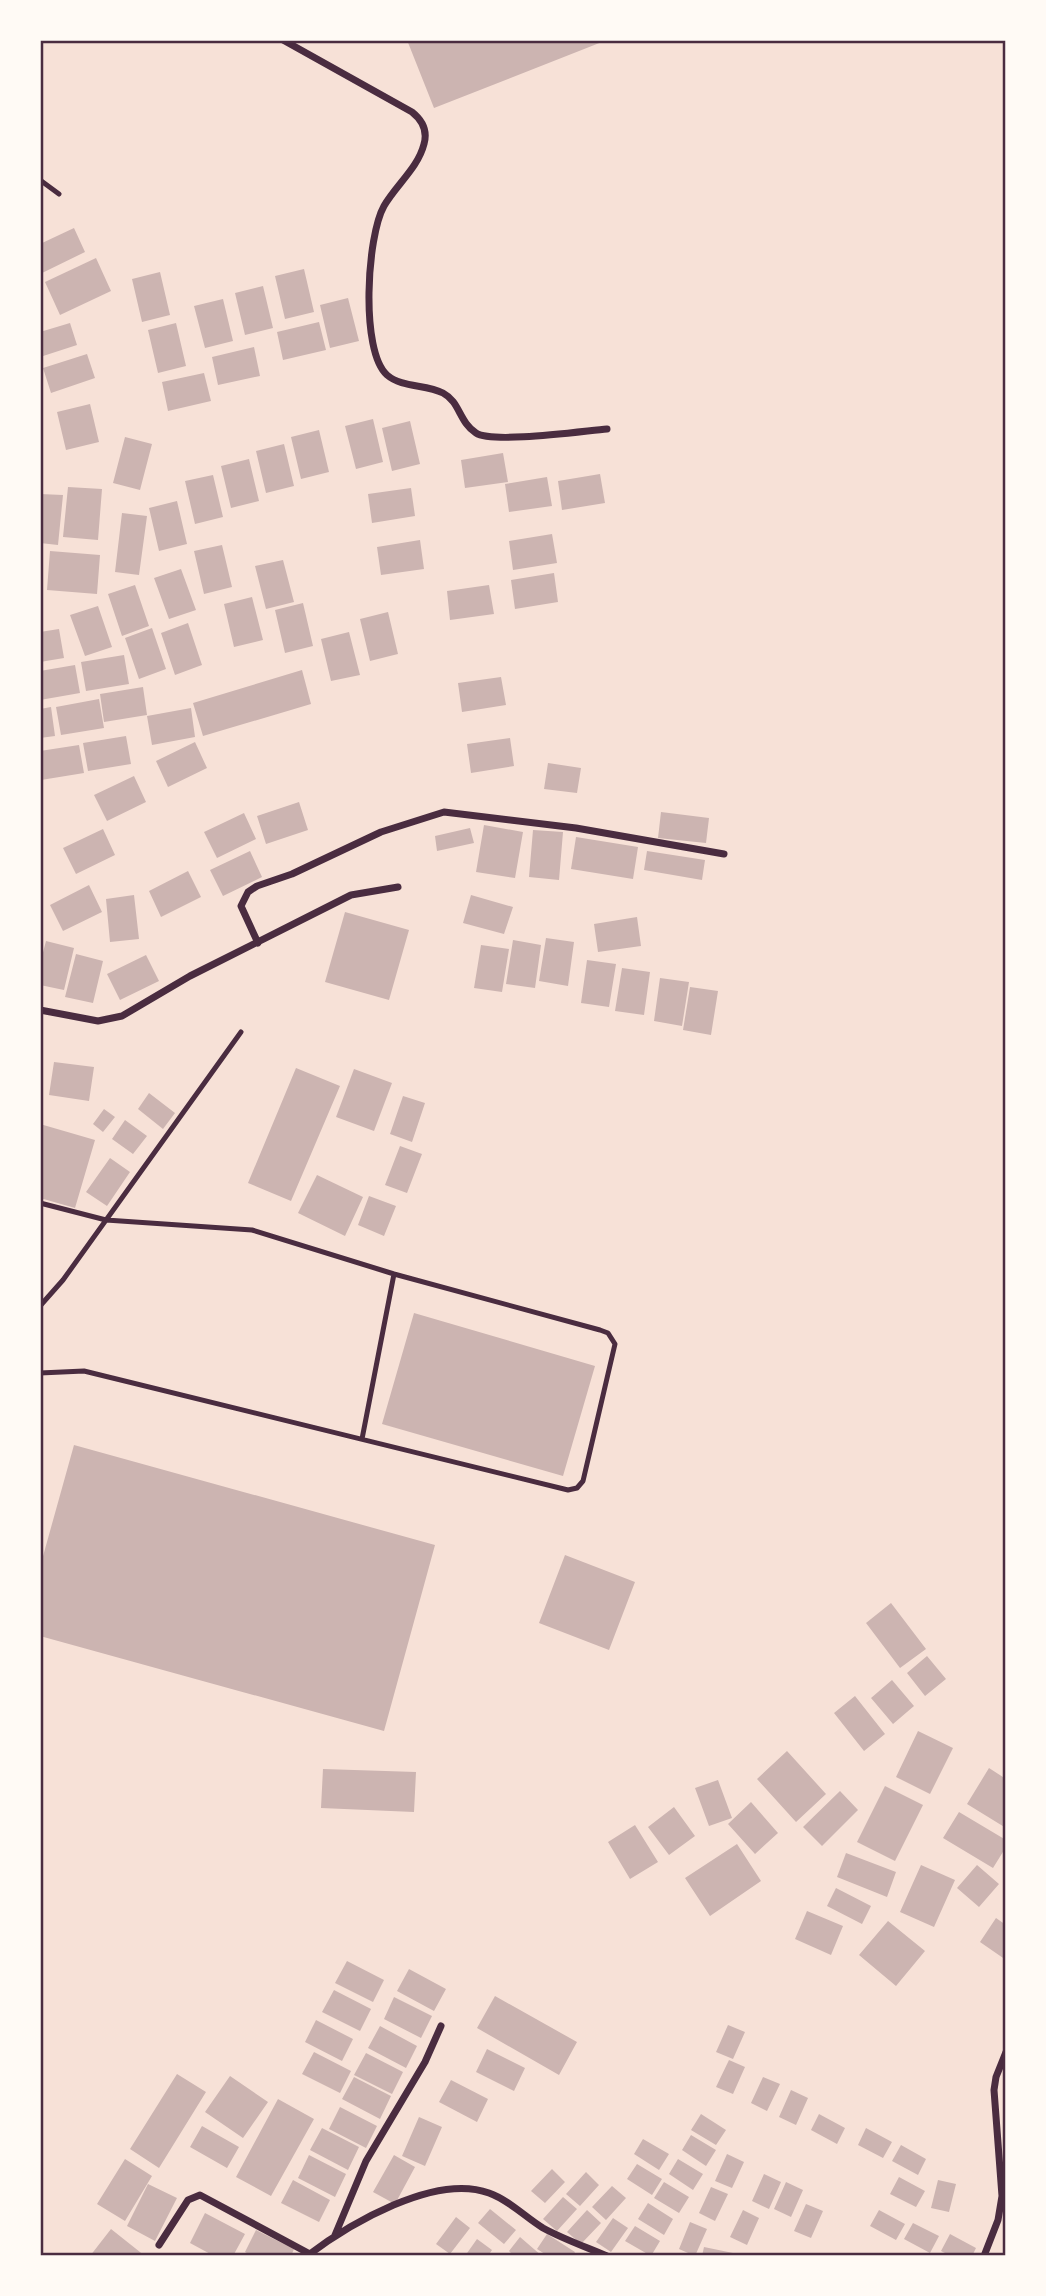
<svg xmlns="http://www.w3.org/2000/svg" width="1046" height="2296" viewBox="0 0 1046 2296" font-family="'Alegreya Sans',sans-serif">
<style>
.building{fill:#ccb4b1}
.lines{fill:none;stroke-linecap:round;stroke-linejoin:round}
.service{stroke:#4a2c40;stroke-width:5}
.minor{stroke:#4a2c40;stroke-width:7}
.neatline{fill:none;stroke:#4a2c40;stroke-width:2.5}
</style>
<rect width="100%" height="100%" fill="#f7e1d7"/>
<path class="building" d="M407 40H607L434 108Z
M74 228 85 252 40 274V244Z
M96 258 111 291 60 315 45 282Z
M304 269 314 312 285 319 275 276Z
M160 272 170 315 142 322 132 279Z
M263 286 273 328 245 335 235 293Z
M348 298 359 341 330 348 320 305Z
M223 299 233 341 205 348 194 306Z
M319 322 326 350 283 360 277 332Z
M70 323 77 345 40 357V332Z
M176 323 186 366 158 373 148 330Z
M254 347 260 376 218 385 212 357Z
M87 354 95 378 51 393 43 368Z
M204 373 211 401 168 411 162 382Z
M90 404 99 442 66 450 57 412Z
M373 419 383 462 356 469 345 426Z
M410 421 420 464 392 471 382 428Z
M319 430 329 472 301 479 291 437Z
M125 437 152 444 140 490 113 483Z
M284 444 294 486 266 493 256 451Z
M503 453 508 482 465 488 461 460Z
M249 459 259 501 231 508 221 466Z
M600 474 605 503 562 510 558 481Z
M213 475 223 517 195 524 185 481Z
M547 477 552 506 509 512 505 484Z
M68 487 102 489 98 540 63 537Z
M411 488 415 516 372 523 368 494Z
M40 494 63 495 58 545 40 543Z
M177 501 187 544 159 551 149 508Z
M122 513 147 516 139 575 115 572Z
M552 534 557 563 513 570 509 541Z
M420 540 424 569 381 575 377 547Z
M222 545 232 587 204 594 194 551Z
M50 551 100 555 97 594 47 590Z
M283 560 294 602 266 609 255 566Z
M181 569 196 610 169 619 154 578Z
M554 573 558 602 515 609 511 580Z
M135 585 149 626 122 636 108 594Z
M489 585 494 614 450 620 447 591Z
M252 597 263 640 234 647 224 604Z
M303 603 313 646 285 653 275 610Z
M98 606 112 647 85 656 70 615Z
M388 612 398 654 370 661 360 619Z
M188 623 202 665 175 675 161 633Z
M152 628 166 669 139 679 125 638Z
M59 629 64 658 40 662V632Z
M349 632 360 675 331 681 321 639Z
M124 655 129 684 86 691 81 662Z
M75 665 80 693 40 700V671Z
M302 670 311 704 203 736 193 703Z
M501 677 506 705 462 712 458 683Z
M143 687 147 715 104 722 100 694Z
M99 699 104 728 61 735 56 707Z
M51 707 55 736 40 738V709Z
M191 708 195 737 152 745 147 716Z
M126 736 131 764 88 771 83 743Z
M510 738 514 766 471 773 467 744Z
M195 742 207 768 168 787 156 761Z
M79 745 84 773 41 780 40 751Z
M548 763 581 768 577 793 544 789Z
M134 776 146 802 107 821 94 795Z
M299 802 308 830 266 844 257 816Z
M661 812 709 818 706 843 658 838Z
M244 813 256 839 217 858 204 832Z
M484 825 523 832 515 878 476 872Z
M470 828 474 843 437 851 435 836Z
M103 829 115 855 76 874 63 848Z
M533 830 563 832 559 880 529 877Z
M576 837 638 847 633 879 571 869Z
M250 851 262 877 223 896 210 870Z
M647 851 705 860 702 880 644 870Z
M188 871 201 897 161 917 149 891Z
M89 885 102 912 63 931 50 905Z
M134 895 139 939 110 942 106 899Z
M471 895 513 907 504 934 463 923Z
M345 912 409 930 389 1000 325 982Z
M637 917 641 946 598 952 594 924Z
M546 938 574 942 568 986 539 981Z
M513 940 541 945 535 988 506 984Z
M46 941 74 948 64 990 40 985V964Z
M481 945 509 949 502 992 474 988Z
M76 954 103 961 93 1003 65 997Z
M146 955 159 981 120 1000 107 974Z
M587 960 616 964 609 1007 581 1003Z
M622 968 650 972 644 1015 615 1011Z
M660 978 689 982 682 1026 654 1021Z
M690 987 718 991 711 1035 683 1030Z
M54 1062 94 1067 89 1101 49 1095Z
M296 1068 340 1086 291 1201 248 1183Z
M354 1069 392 1083 374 1131 336 1117Z
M149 1093 175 1113 163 1129 138 1109Z
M403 1096 425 1103 412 1142 390 1134Z
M104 1109 115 1117 103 1132 93 1124Z
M125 1120 147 1136 133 1154 112 1139Z
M40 1124 95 1140 75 1208 40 1198Z
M400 1146 422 1154 407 1193 385 1185Z
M110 1158 130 1172 107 1206 86 1192Z
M317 1175 363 1197 345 1236 298 1213Z
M369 1196 396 1206 384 1236 358 1225Z
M414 1313 595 1366 563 1476 382 1424Z
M74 1445 435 1545 384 1731 40 1636V1567Z
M565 1555 635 1582 609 1650 539 1623Z
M891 1603 926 1649 900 1668 866 1623Z
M927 1656 946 1679 925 1696 907 1673Z
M892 1680 914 1706 893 1724 871 1698Z
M855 1696 885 1734 864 1751 834 1713Z
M918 1731 953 1748 930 1794 896 1777Z
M787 1751 826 1794 796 1822 757 1779Z
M989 1768 1006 1779V1828L967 1804Z
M323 1769 416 1772 414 1812 321 1808Z
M718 1780 732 1818 709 1826 695 1788Z
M885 1786 923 1805 895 1861 857 1842Z
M840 1791 858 1810 822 1846 803 1827Z
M751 1802 778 1833 755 1854 728 1824Z
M674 1807 695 1836 669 1855 648 1827Z
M959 1812 1006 1840V1847L993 1868 943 1838Z
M635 1825 658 1862 630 1879 608 1842Z
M737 1844 761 1881 710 1916 685 1878Z
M846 1853 896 1872 887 1897 837 1877Z
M921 1865 955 1880 934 1927 900 1912Z
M977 1865 999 1884 979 1907 957 1888Z
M836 1888 871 1906 862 1924 827 1906Z
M807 1911 843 1926 831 1955 795 1939Z
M996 1918 1006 1925V1960L980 1942Z
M888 1921 925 1951 896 1986 859 1955Z
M347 1961 384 1980 373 2002 335 1983Z
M409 1969 446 1989 434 2011 397 1991Z
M334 1990 371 2009 360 2031 322 2012Z
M495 1996 577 2042 559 2075 477 2028Z
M394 1997 432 2016 421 2038 384 2019Z
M316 2020 353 2039 342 2061 305 2042Z
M728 2025 745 2032 733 2059 716 2052Z
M380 2026 417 2046 406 2068 368 2048Z
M487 2049 525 2068 514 2091 476 2072Z
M314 2052 351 2071 340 2093 302 2074Z
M366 2053 403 2072 392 2094 354 2075Z
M729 2060 745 2067 733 2094 716 2087Z
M177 2074 206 2092 159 2168 130 2149Z
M230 2076 268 2102 243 2138 205 2112Z
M354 2077 391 2096 380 2119 342 2099Z
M763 2077 780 2084 767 2111 751 2103Z
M451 2080 488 2099 477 2122 439 2102Z
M791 2090 808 2098 796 2125 779 2117Z
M278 2099 314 2119 271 2196 236 2177Z
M340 2107 377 2126 366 2148 329 2129Z
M701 2114 726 2130 716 2145 691 2130Z
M819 2114 845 2128 837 2144 811 2130Z
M419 2117 442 2127 425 2166 402 2156Z
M202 2126 239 2147 227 2168 190 2147Z
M322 2128 359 2147 348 2170 310 2150Z
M866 2128 892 2142 883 2158 858 2145Z
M691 2135 716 2150 706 2166 682 2150Z
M643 2139 669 2154 659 2170 634 2154Z
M901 2145 926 2159 918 2175 892 2161Z
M727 2154 744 2162 732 2188 715 2181Z
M309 2155 346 2174 335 2197 298 2178Z
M394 2155 415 2167 395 2204 373 2192Z
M125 2159 152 2176 125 2221 97 2204Z
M678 2159 703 2174 693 2190 669 2174Z
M637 2164 662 2179 652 2195 627 2179Z
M552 2169 565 2182 545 2203 531 2191Z
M586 2172 599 2185 580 2206 566 2194Z
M764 2174 781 2182 769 2209 752 2201Z
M899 2177 925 2191 916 2207 890 2194Z
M293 2180 330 2200 319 2222 281 2203Z
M938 2180 956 2184 949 2212 931 2208Z
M664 2182 689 2197 679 2213 654 2198Z
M786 2182 803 2190 791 2217 774 2209Z
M148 2184 177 2198 155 2241 127 2226Z
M612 2186 626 2198 606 2220 592 2207Z
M711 2187 728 2194 715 2221 699 2213Z
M563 2197 577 2209 557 2231 543 2219Z
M648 2203 673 2219 664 2235 638 2219Z
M806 2204 823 2211 811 2238 794 2231Z
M490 2209 516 2230 504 2244 478 2223Z
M587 2210 601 2223 581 2244 567 2232Z
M743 2210 759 2218 747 2245 730 2237Z
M879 2210 905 2224 896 2240 870 2226Z
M205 2213 245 2234 233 2256H214L190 2243Z
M456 2217 470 2228 450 2254 436 2244Z
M613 2218 628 2228 611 2252 596 2242Z
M690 2222 707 2229 695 2256 679 2249Z
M913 2223 939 2236 930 2253 904 2239Z
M635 2226 660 2241 651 2256 625 2241Z
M111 2229 145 2256H90Z
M256 2230 294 2249 291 2256H252L245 2252Z
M547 2234 575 2252 573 2256H548L537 2249Z
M950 2234 976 2248 972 2256H951L941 2251Z
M520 2237 542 2256H514L509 2251Z
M477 2239 492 2250 488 2256H465Z
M704 2247 733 2253 732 2256H702Z"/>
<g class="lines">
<path class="service" d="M40 180 59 194
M40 1203 106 1220 252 1230 394 1274 600 1330 608 1333 615 1344 583 1481 577 1488 568 1490 84 1371 40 1373
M40 1306 63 1280 241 1032
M362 1439 394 1274"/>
<path class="minor" d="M283 40 412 112C422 120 428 130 424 144 418 168 396 185 384 206 367 236 360 351 387 375 402 388 426 384 443 393 460 402 459 422 476 433 493 444 583 431 607 429
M258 943 241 906 248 892 257 886 292 874 381 832 444 812 576 828 724 854
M40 1010 98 1021 122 1016 190 976 351 895 398 887
M335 2235 366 2161 425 2062 441 2026
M159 2245 188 2200 200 2195 310 2254
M307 2256C349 2224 435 2173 489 2193 509 2200 525 2217 543 2228 563 2239 586 2247 607 2256
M984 2256 998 2220 1002 2196 994 2090 996 2077 1006 2052"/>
</g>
<rect width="1046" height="2296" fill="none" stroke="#fffaf5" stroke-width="84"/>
<rect x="42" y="42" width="962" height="2212" class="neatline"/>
</svg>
